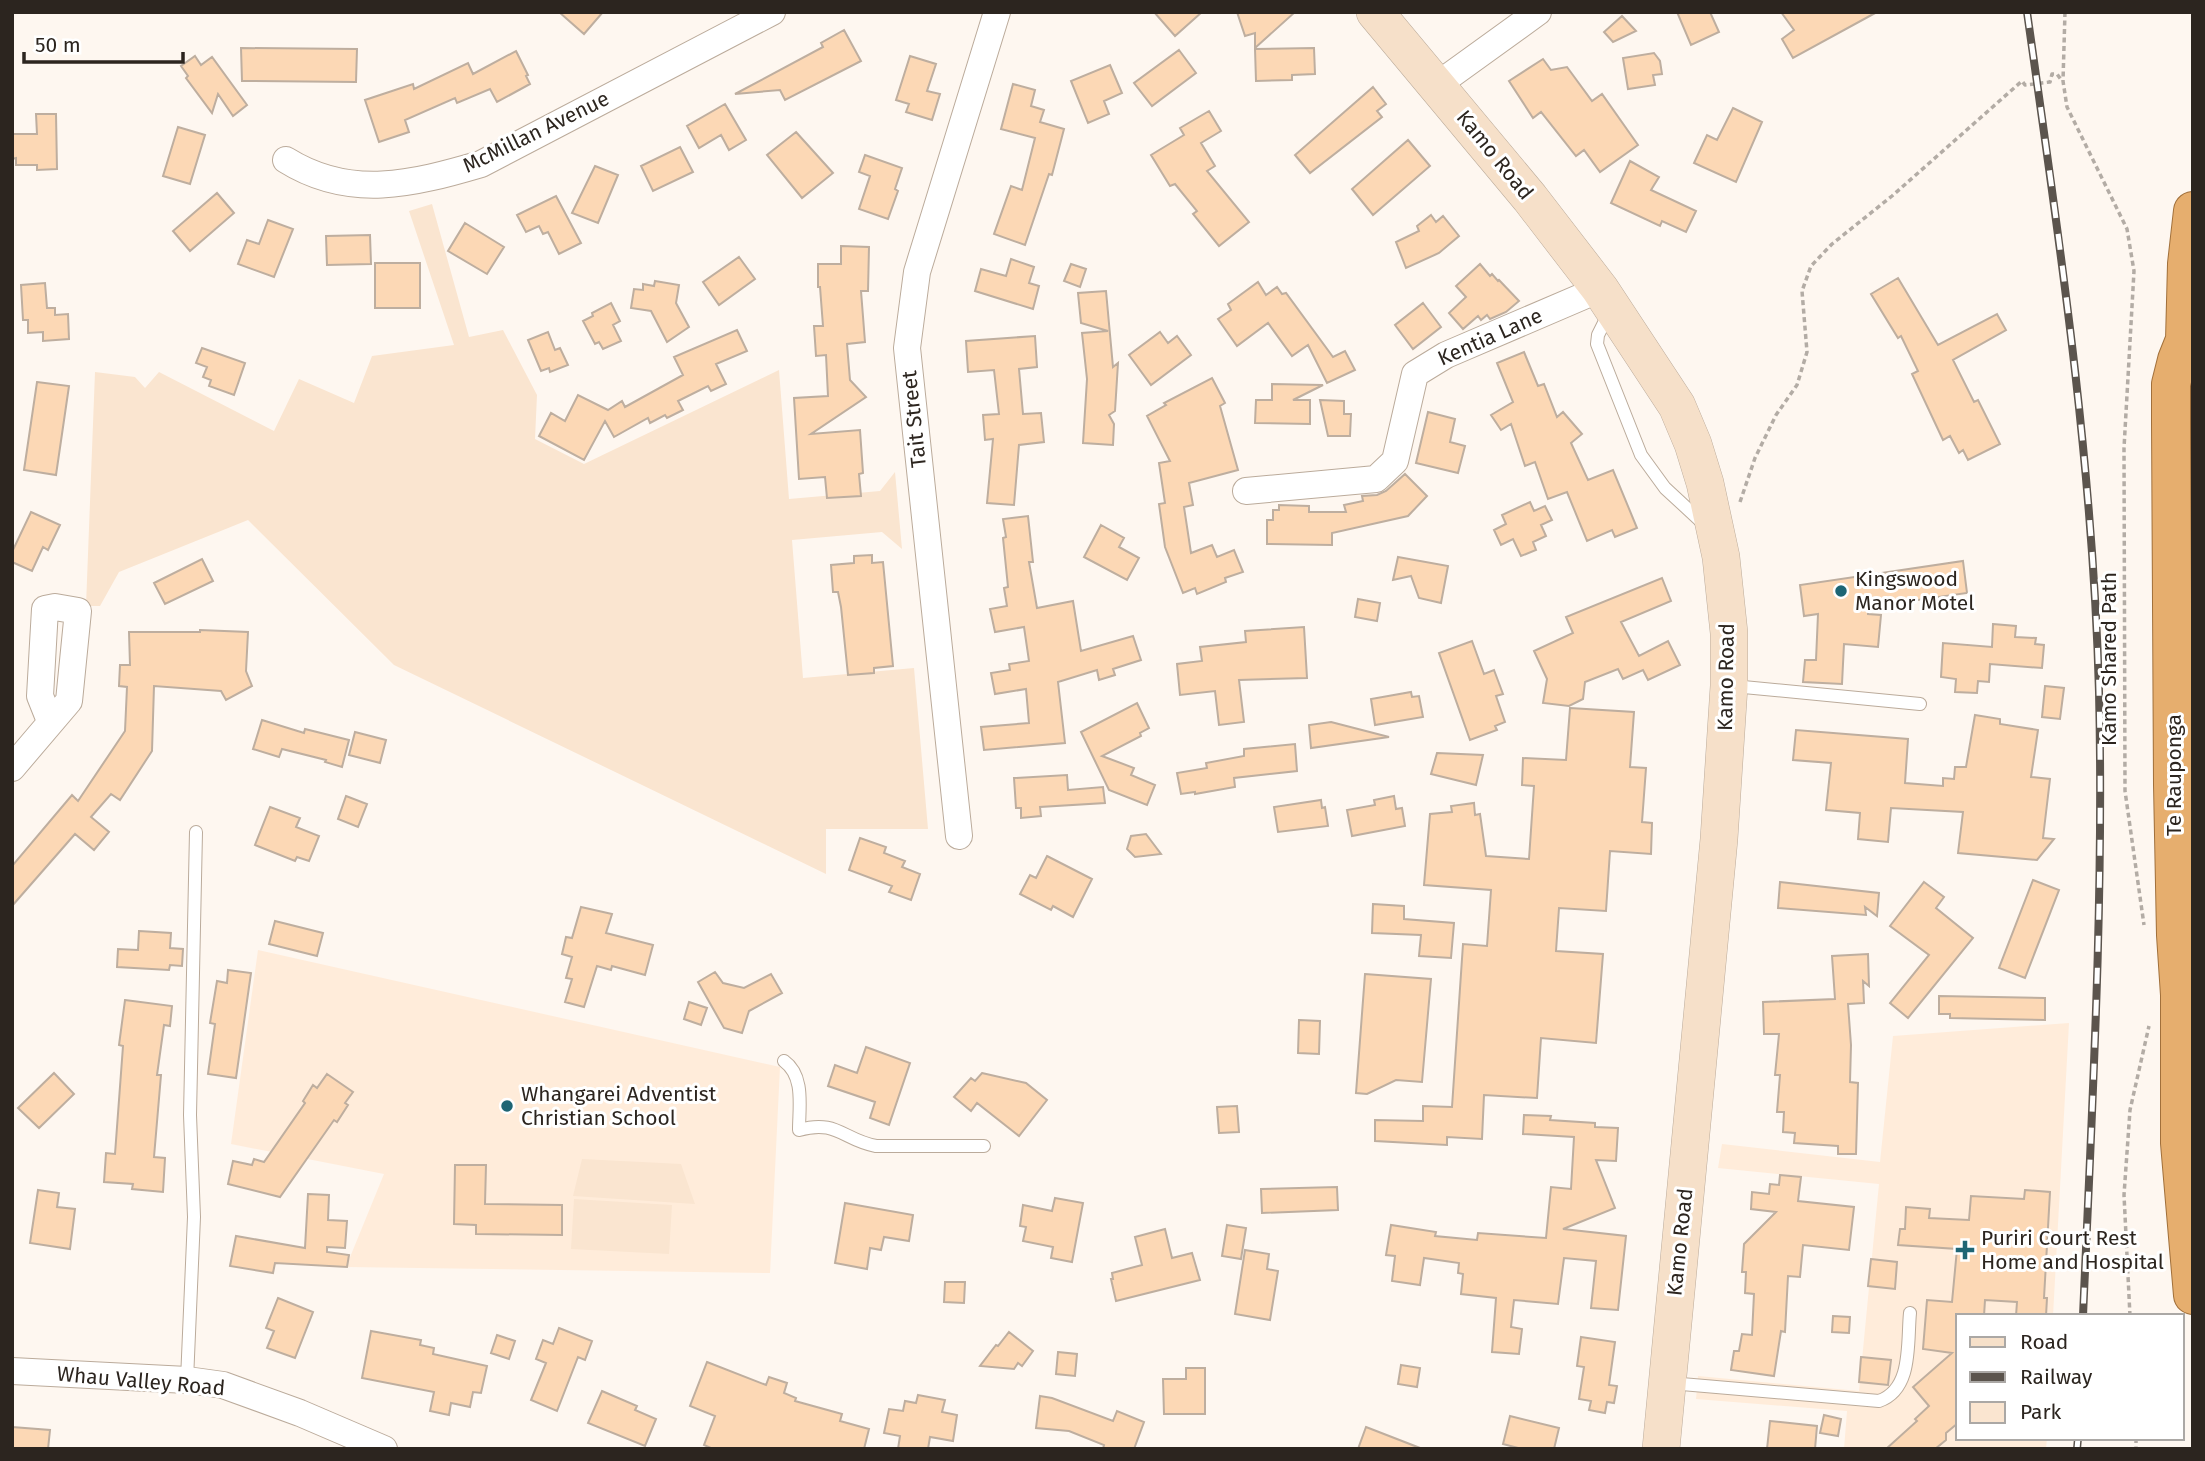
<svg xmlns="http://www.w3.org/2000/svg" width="2205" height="1461" viewBox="0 0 2205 1461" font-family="'Fira Sans',sans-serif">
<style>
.built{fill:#ffecda}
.green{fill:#fae5d0}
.building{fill:#fcd8b5;stroke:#beae9f;stroke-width:2}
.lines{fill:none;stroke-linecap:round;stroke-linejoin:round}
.service-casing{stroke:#bbab9b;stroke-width:14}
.minor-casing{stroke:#bbab9b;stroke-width:28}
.secondary-casing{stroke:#bbab9b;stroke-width:38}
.trunk-casing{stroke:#a1703b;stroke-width:40}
.path{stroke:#b3aca5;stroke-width:3.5;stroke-dasharray:5 3.5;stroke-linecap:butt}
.service{stroke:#fff;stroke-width:12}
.minor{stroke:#fff;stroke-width:26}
.secondary{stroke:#f6e0c9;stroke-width:37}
.trunk{stroke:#e6ae6e;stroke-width:38}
.rail-casing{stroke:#5b544d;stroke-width:8}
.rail{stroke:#fff;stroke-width:5;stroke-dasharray:16;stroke-linecap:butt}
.poi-dot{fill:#1e6574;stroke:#fff;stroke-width:2.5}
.labels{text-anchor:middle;stroke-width:6;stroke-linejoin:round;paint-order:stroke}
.street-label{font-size:21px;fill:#2c251f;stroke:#fff}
.poi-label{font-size:21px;fill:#2c251f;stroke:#fff;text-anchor:start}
</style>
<rect width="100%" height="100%" fill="#fef7f0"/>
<path class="built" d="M258 950 780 1067 770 1273 346 1267 384 1174 231 1144Z
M2069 1023 2053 1316H1958V1438H2047L2046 1449H1844L1847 1411 1696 1399 1698 1376 1859 1391 1879 1184 1718 1168 1722 1144 1880 1162 1893 1036Z"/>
<path class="green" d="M432 204 469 337 503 330 537 395 535 439 584 464 779 370 789 499 880 491 895 472 902 549 882 532 792 540 803 678 914 668 928 829H826V874L394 665 248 520 119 572 100 606H86L95 372 135 377 145 388 159 372 274 431 299 379 354 403 372 356 454 345 409 211Z
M582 1159 681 1164 695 1204 573 1196Z
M574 1199 672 1205 669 1254 571 1249Z"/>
<path class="building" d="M559 12H603L584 34Z
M1154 12H1202L1175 36Z
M1237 12H1295L1255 48V33L1245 36Z
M1677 12H1710L1719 32 1691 45Z
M1781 12H1877L1793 58 1782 39 1794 30Z
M1622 16 1636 31 1613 42 1604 32Z
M844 30 861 61 785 100 780 90 735 94 823 47 821 43Z
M241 48 357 49 356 82 242 81Z
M1314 48 1315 74 1292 75V80L1256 81 1255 49Z
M1179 50 1196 73 1152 106 1134 83Z
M516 51 528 75 526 76 530 84 497 102 490 89 457 103 455 98 405 120 409 132 379 142 365 100 413 84 414 89 468 63 473 74Z
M1654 53 1660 61 1662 74 1653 75 1655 85 1628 89 1623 58Z
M195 56 201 65 212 57 247 105 233 116 218 94 212 113 186 78 188 76 181 66Z
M910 56 936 64 927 91 940 94 932 120 906 112 909 104 896 100Z
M1543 59 1551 70 1567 67 1592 101 1602 94 1638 145 1600 172 1584 150 1576 156 1541 112 1533 118 1509 81Z
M1110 65 1122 93 1104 101 1109 114 1088 123 1071 81Z
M1013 84 1035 90 1031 106 1044 110 1040 122 1064 129 1052 175 1049 174 1025 245 994 234 1011 186 1022 190 1035 138 1001 129Z
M1373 87 1386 104 1377 111 1382 117 1310 173 1295 155Z
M725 104 746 140 729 150 721 135 699 148 687 126Z
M1733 108 1762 122 1736 182 1694 163 1707 135 1717 140Z
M1209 111 1221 131 1201 143 1215 166 1207 171 1249 222 1219 246 1193 214 1197 211 1175 184 1170 186 1151 155 1184 135 1180 128Z
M36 114H56L57 169 37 170V165H16V158L12 159V134H37Z
M178 127 205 135 190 184 163 176Z
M796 132 833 173 802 198 767 155Z
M1408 140 1430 166 1373 215 1352 189Z
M680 147 693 172 653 191 641 166Z
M865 155 902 168 895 189 898 191 888 219 859 209 870 176 859 172Z
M1630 161 1659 177 1651 190 1696 211 1686 232 1662 221 1660 226 1611 203Z
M595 166 618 175 598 223 572 213Z
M217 193 234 213 190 251 173 231Z
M556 196 581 243 559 254 548 232 543 234 539 226 526 232 517 215Z
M1431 215 1436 222 1443 216 1459 236 1439 253 1406 268 1396 242 1419 231 1417 226Z
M268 220 293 229 274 277 238 264 247 240 259 244Z
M465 223 504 247 487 274 448 251Z
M370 235 371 264 327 265 326 236Z
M841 246 869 247 868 291H861L865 342 847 344 850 380 866 397 811 434 860 430 863 473 859 474 861 496 827 498 825 477 799 479 794 398 828 396 826 355 816 356 814 326H823L820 287H818V264H841Z
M739 257 755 279 719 305 703 282Z
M1011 259 1034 267 1029 283 1039 286 1033 309 975 291 981 269 1006 276Z
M375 263H420V308H375Z
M1071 264 1086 269 1080 287 1064 281Z
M1480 264 1490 276 1492 274 1498 281 1499 280 1519 301 1506 312 1490 319 1487 315 1481 320 1478 316 1463 329 1449 313 1466 297 1456 286Z
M1898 278 1938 345 1997 314 2006 330 1953 360 1974 402 1978 400 2000 444 1968 460 1963 450 1959 453 1950 436 1943 440 1912 374 1918 371 1901 336 1898 338 1871 294Z
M655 281 679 285 676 303 689 327 667 342 651 311 631 308 634 289 643 290V284L654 286Z
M1258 282 1266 295 1277 287 1282 294 1286 293 1333 357 1345 351 1355 370 1327 383 1308 345 1292 356 1268 323 1237 346 1218 319 1231 310 1228 304Z
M45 283 47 308H55V315L68 314 69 339 43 341V332L28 333V320H23L21 285Z
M1106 291 1113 367 1118 363 1115 411 1109 415 1114 424 1113 445 1083 443 1087 379 1082 333 1108 331 1081 323 1078 293Z
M611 303 620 321 613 325 621 341 603 349 599 342 595 344 583 321 593 316 592 313Z
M1423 303 1441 327 1413 349 1395 325Z
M737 330 747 351 716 364 726 384 711 391 708 386 678 401 683 410 667 418 665 415 650 423 648 418 614 437 605 421 584 460 539 436 551 413 565 421 578 395 608 410 622 401 625 407 683 375 674 357Z
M548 332 555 350 560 348 568 365 550 372 549 368 541 371 528 340Z
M1160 332 1168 343 1177 336 1191 355 1151 385 1129 355Z
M1035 336 1037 367 1019 369 1023 414 1041 413 1044 442 1019 445 1014 505 987 503 993 439 985 440 983 415 999 414 994 370 968 372 966 341Z
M202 348 245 363 234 395 209 386 211 380 203 377 207 367 196 363Z
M1524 352 1538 386 1544 384 1557 417 1563 412 1582 434 1571 443 1588 480 1613 470 1637 528 1615 537 1612 530 1587 541 1567 492 1548 499 1535 462 1525 466 1511 424 1501 430 1491 415 1513 402 1497 363Z
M1212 378 1225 403 1220 406 1238 470 1189 483 1193 505 1184 507 1191 553 1212 545 1217 557 1234 550 1243 572 1225 578 1226 582 1197 594 1195 588 1183 593 1165 547 1159 504 1165 503 1159 463 1170 461 1147 416 1166 405 1164 403Z
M37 382 69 386 56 475 24 470Z
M1272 384 1323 385 1293 400H1310V424L1255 423 1256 400H1272Z
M1320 400 1344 401V414H1351L1350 436H1328Z
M1428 412 1455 419 1450 442 1465 446 1458 473 1416 463Z
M1405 474 1427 496 1408 516 1332 533V545L1267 544V520H1273V510H1279V505L1309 506V512H1346L1344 505 1363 501 1362 496 1377 495 1386 491Z
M1530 502 1534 511 1545 506 1552 520 1541 525 1546 536 1533 542 1536 550 1521 556 1513 539 1501 545 1494 530 1506 524 1502 515Z
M31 512 60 525 48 550 43 547 32 571 12 562V552Z
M1028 516 1033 562H1029L1037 608 1073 601 1081 651 1133 636 1141 660 1113 669 1115 675 1099 680 1097 670 1058 682 1065 743 984 750 981 727 1029 723 1026 689 995 694 991 673 1010 670 1009 664 1029 661 1024 627 995 632 990 609 1007 606 1004 588 1008 587 1003 538 1006 537 1003 519Z
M1101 525 1124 538 1119 547 1139 558 1127 580 1084 557Z
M872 555V563L883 562 893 666 874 668V673L848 675 841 607 838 592H833L831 565 854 563V556Z
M1398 557 1448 566 1441 603 1419 598 1411 576 1393 580Z
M202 559 213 581 165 604 154 583Z
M1963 561 1967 593 1868 607V614L1881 615 1878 647 1844 644 1842 684 1803 682 1805 660H1816L1818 614 1804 616 1800 585Z
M1662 578 1671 601 1621 622 1639 656 1668 641 1680 665 1648 680 1643 670 1623 679 1618 669 1585 682 1583 699 1569 706 1543 703 1547 679 1534 651 1573 633 1566 617Z
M1358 599 1380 603 1377 621 1355 617Z
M1993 624 2016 626 2015 637 2036 638 2035 644 2044 645 2042 668 1990 664 1989 682 1978 681 1977 693 1955 692 1956 679 1941 677 1943 643 1992 647Z
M1304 627 1307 678 1239 680 1244 722 1219 725 1215 691 1180 695 1177 664 1202 661 1200 647 1246 642 1245 631Z
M200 630 248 632 246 671 252 686 226 700 221 691 154 686 152 751 120 800 111 794 91 817 109 832 94 850 75 834 12 906V866L72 795 78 801 125 731 127 687 119 686 120 665H130L129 632H200Z
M1472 641 1484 674 1494 670 1503 694 1496 696 1505 722 1495 726 1497 730 1470 740 1439 653Z
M2045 686 2064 688 2060 719 2042 717Z
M1411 692 1412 697 1419 696 1423 717 1375 725 1371 699Z
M1137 703 1149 728 1140 733 1141 736 1102 756 1134 768 1131 775 1155 785 1147 805 1109 790 1081 732Z
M1570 708 1634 712 1630 767 1646 768 1642 822 1652 823 1651 854 1610 851 1606 911 1559 908 1556 951 1603 954 1596 1043 1541 1038 1537 1098 1484 1095 1482 1139 1447 1137V1145L1375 1141V1120L1423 1121V1106L1452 1107 1463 944 1487 946 1491 890 1424 885 1430 814 1452 812 1451 806 1474 803 1475 815 1480 814 1486 856 1529 859 1534 786 1522 785 1523 758 1566 760Z
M1975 715 2000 719V724L2038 730 2031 777 2050 779 2043 838 2054 839 2037 860 1958 853 1963 812 1891 808 1888 842 1858 839 1860 813 1826 810 1831 763 1793 760 1796 730 1908 739 1905 783 1943 786V778L1954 779 1955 767H1966Z
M262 720 304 733 305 729 349 740 342 767 325 762 326 760 282 749 279 757 253 749Z
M1331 722 1389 737 1311 748 1309 725Z
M355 732 386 740 380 763 349 755Z
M1295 744 1297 771 1234 778 1235 787 1195 794V792L1181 794 1177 773 1207 768 1206 763 1244 756V749Z
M1437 753 1483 755 1476 785 1431 774Z
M1067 775 1068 790 1103 787 1105 803 1040 807 1041 816 1021 818V808H1016L1014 778Z
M346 796 367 804 358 827 338 819Z
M1394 796 1396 809 1402 808 1405 826 1352 836 1347 810 1375 805 1374 800Z
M1321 800 1322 808 1325 807 1328 826 1278 832 1274 807Z
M270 807 300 818 296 827 319 836 309 861 297 857 295 861 255 845Z
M1146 834 1161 854 1135 857 1127 849 1131 836Z
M860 838 886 847 884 853 905 861 902 867 920 874 911 900 889 892 892 886 849 870Z
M1047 856 1092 879 1073 917 1053 906 1051 910 1020 894 1030 875 1036 878Z
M2033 880 2059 890 2025 978 1999 968Z
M1780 882 1879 893 1877 916 1865 907 1866 915 1778 908Z
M1924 882 1944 897 1936 908 1973 938 1908 1018 1890 1003 1929 955 1890 926Z
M1373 904 1404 906V919L1454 923 1451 958 1419 956 1421 935 1372 933Z
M581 907 612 914 606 933 653 945 645 975 612 966 611 970 597 966 584 1007 565 1002 572 979 566 978 572 957 562 954 566 937 572 938Z
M275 921 323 933 317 956 269 944Z
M139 931 171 933 170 948 183 949 182 966 170 965 169 970 117 967 118 949 138 950Z
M1868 954 1869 986 1863 981 1864 1003 1848 1004 1851 1045 1850 1082 1858 1083 1856 1154H1838V1146L1794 1143 1795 1133 1783 1132 1784 1112H1777L1780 1075H1775L1779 1034H1764L1763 1002 1835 999 1832 956Z
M228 970 251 973 236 1078 208 1074 215 1024 210 1023 217 981 227 983Z
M715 972 723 983 744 988 771 974 782 993 749 1011 742 1033 724 1028 698 982Z
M1365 974 1431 979 1422 1082 1396 1080 1367 1094 1356 1093Z
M1939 996 2045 998V1020L1950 1018V1014H1939Z
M125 1000 172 1006 170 1026 164 1025 157 1075H161L154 1157 165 1158 163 1192 132 1189 133 1184 104 1182 106 1153 115 1154 123 1046 119 1045Z
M689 1002 707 1008 701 1025 684 1019Z
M1299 1020 1320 1021 1319 1054 1298 1053Z
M866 1047 910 1063 889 1125 870 1118 875 1102 828 1086 835 1065 857 1073Z
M54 1073 74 1094 39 1128 18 1108Z
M982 1073 1026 1083 1047 1100 1019 1136 977 1103 971 1111 954 1097 971 1078 975 1081Z
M327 1074 353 1092 345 1103 348 1105 337 1122 334 1120 280 1197 228 1184 233 1161 252 1165 254 1159 264 1162 305 1103 303 1101 313 1085 317 1088Z
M1237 1106 1239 1132 1219 1133 1217 1107Z
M1524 1115 1551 1116 1550 1120 1595 1123V1127L1618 1128 1616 1161 1596 1160 1615 1208 1563 1229 1626 1236 1618 1310 1591 1308 1596 1261 1564 1258 1558 1304 1514 1300 1511 1327 1522 1329 1519 1354 1492 1352 1496 1298 1461 1294 1463 1274 1458 1273 1459 1263 1424 1258 1420 1285 1392 1281 1395 1256 1386 1255 1391 1225 1436 1232 1435 1236 1477 1240 1478 1233 1546 1238 1551 1187 1571 1189 1574 1137 1523 1134Z
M455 1165H486L485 1204 562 1205V1235L476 1234V1225L454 1224Z
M1780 1175 1801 1177 1798 1201 1854 1207 1849 1250 1803 1245 1800 1277 1788 1276 1785 1332 1781 1331 1774 1376 1731 1370 1734 1351H1739L1742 1334 1752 1335 1754 1294 1745 1293 1746 1272H1742L1744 1244 1776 1212 1751 1209 1752 1192 1769 1194 1770 1184 1779 1185Z
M1337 1187 1338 1210 1262 1213 1261 1189Z
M38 1190 59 1193 57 1207 75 1209 70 1249 30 1243Z
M2025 1190 2050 1192 2044 1298H2047L2046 1316H2016L2017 1302 1985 1300 1984 1316H1958V1423L1946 1433V1440L1935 1449H1886L1917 1421 1915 1419 1929 1406 1913 1387 1952 1353 1923 1349 1927 1300 1952 1302 1957 1249 1898 1245 1900 1229H1905L1906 1207 1930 1209 1929 1218 1969 1220 1971 1196 2024 1199Z
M308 1194 329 1195 328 1220 347 1221 345 1248 327 1247V1252L349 1255 347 1267 275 1263 273 1273 230 1266 236 1236 305 1248Z
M1055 1198 1083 1203 1072 1262 1051 1258 1053 1247 1023 1241 1026 1227 1020 1226 1023 1205 1052 1211Z
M845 1203 913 1215 909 1241 884 1237 881 1250 870 1248 867 1269 835 1263Z
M1227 1225 1246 1228 1241 1259 1222 1256Z
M1165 1229 1172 1258 1192 1253 1200 1280 1116 1301 1111 1279H1113L1112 1273 1142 1265 1135 1237Z
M1245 1250 1269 1254 1267 1269 1278 1271 1270 1320 1235 1314Z
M1871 1259 1897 1262 1895 1289 1868 1286Z
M945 1282H965L964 1303 944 1302Z
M278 1298 313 1312 295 1358 267 1348 274 1331 266 1328Z
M1833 1316 1850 1317 1849 1333 1832 1332Z
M559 1328 592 1341 585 1360 578 1357 557 1411 531 1400 546 1363 536 1359 543 1340 553 1344Z
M371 1331 421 1340 420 1345 434 1348 433 1354 487 1366 481 1393 473 1392 470 1407 451 1403 449 1415 430 1411 434 1392 362 1378Z
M1009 1332 1033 1351 1022 1366 1018 1363 1014 1369 980 1366 996 1345 998 1346Z
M497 1335 515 1341 509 1359 491 1353Z
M1581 1337 1615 1342 1609 1385 1617 1386 1614 1403 1607 1402 1605 1413 1589 1410 1591 1401 1579 1399 1584 1367 1577 1366Z
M1058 1352 1077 1354 1075 1376 1056 1374Z
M1861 1357 1891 1360 1888 1385 1859 1382Z
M707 1362 766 1385 769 1377 787 1383 784 1393 796 1398 795 1401 842 1414 840 1421 869 1429 864 1449H713L704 1445 715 1416 690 1406Z
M1401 1365 1420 1368 1417 1387 1398 1384Z
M1186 1368H1205V1414H1164L1163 1379H1186Z
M602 1391 637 1406 635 1410 656 1419 645 1446 588 1423Z
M918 1395 945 1400 942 1412 957 1415 953 1441 930 1437 928 1449H898L900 1436 884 1433 889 1409 903 1411 905 1401 916 1403Z
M1040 1396 1052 1398 1113 1421 1117 1411 1144 1422 1134 1449H1103L1104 1445 1069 1431 1036 1428Z
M1824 1415 1841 1419 1838 1436 1820 1433Z
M1510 1416 1559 1428 1554 1449H1522L1503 1444Z
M1770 1421 1817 1426 1815 1449H1767Z
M12 1427 50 1430 48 1449H12Z
M1366 1427 1420 1448 1419 1449H1358Z"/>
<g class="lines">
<g class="service-casing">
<path id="service" d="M1609 313 1598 335 1597 344 1641 455 1665 488 1705 525
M1733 686 1920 704
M784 1061C805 1076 799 1107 799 1130 837 1119 843 1140 876 1146H984
M187 1380 194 1217 190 1115 196 832
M1670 1383 1879 1401C1913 1389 1907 1343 1910 1313"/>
</g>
<g class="minor-casing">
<path id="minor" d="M1437 85 1538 12
M286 160C350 200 413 184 481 164L772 12
M1246 491 1376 479 1395 461 1415 374 1446 355 1600 289
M12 768 69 701 78 611 55 607 45 609 40 696 50 721
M959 836 907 348 917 272 997 12
M12 1371 187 1380 223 1385 300 1413 384 1449"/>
</g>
<g class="secondary-casing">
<path id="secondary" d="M1375 12 1530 198 1600 289 1677 406 1693 444 1705 483 1721 557 1729 633V686L1719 839 1661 1449"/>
</g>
<g class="trunk-casing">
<path id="trunk" d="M2193 211 2187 264 2185 340 2177 360 2171 384V422L2173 785 2176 935 2180 995V1143L2193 1295"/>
</g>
<path class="path" d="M2065 12 2063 81 2067 107 2127 229 2134 271 2124 448 2125 791 2144 925
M1740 502 1755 458 1776 415 1797 385 1807 352 1802 291 1811 266 1832 244 1892 196 2022 81 2025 85 2050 82 2052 74H2057L2062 81
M2130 1316 2124 1195 2130 1110 2149 1026
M2136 1438V1449"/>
<use href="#service" class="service"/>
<use href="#minor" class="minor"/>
<use href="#secondary" class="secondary"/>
<use href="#trunk" class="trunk"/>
<g class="rail-casing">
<path id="rail" d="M2027 12C2059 238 2093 464 2099 692 2104 899 2092 1108 2083 1316
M2077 1449 2078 1438"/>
</g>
<use href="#rail" class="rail"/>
</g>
<g class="poi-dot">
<circle cx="1841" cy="591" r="7"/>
<circle cx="507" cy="1106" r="7"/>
<path d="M1961.5 1239.5h7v7h7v7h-7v7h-7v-7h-7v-7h7z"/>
</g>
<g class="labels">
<g class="street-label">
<text transform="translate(536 132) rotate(-26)" y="7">McMillan Avenue</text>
<text transform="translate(1495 155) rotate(51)" y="7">Kamo Road</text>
<text transform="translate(1490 337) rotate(-24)" y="7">Kentia Lane</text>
<text transform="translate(914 419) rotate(-96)" y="7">Tait Street</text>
<text transform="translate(2109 659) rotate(-90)" y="7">Kamo Shared Path</text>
<text transform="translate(1726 677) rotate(-89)" y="7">Kamo Road</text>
<text transform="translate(2174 775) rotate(-90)" y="7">Te Rauponga</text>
<text transform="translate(1680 1242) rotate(-84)" y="7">Kamo Road</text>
<text transform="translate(141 1381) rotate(5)" y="7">Whau Valley Road</text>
</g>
<g class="poi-label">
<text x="1855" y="586">Kingswood<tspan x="1855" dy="24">Manor Motel</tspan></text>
<text x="521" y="1101">Whangarei Adventist<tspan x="521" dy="24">Christian School</tspan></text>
<text x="1981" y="1245">Puriri Court Rest<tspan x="1981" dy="24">Home and Hospital</tspan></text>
</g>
</g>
<rect width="2205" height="1461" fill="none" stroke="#2c251f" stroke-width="28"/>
<rect x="1956" y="1314" width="228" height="126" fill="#ffffff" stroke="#aba8a5" stroke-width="2"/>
<rect x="1970" y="1337" width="35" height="10" fill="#f6e0c9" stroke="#aba8a5" stroke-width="2"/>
<text x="2020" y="1349" font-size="21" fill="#2c251f">Road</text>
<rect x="1970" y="1372" width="35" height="10" fill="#5b544d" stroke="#aba8a5" stroke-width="2"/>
<text x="2020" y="1384" font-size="21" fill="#2c251f">Railway</text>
<rect x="1970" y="1402" width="35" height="21" fill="#fae5d0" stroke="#aba8a5" stroke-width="2"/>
<text x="2020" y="1419" font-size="21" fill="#2c251f">Park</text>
<path d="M24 52v10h159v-10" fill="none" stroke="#2c251f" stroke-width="3.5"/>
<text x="35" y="52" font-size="21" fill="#2c251f" stroke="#ffffff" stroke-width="5" paint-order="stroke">50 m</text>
</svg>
